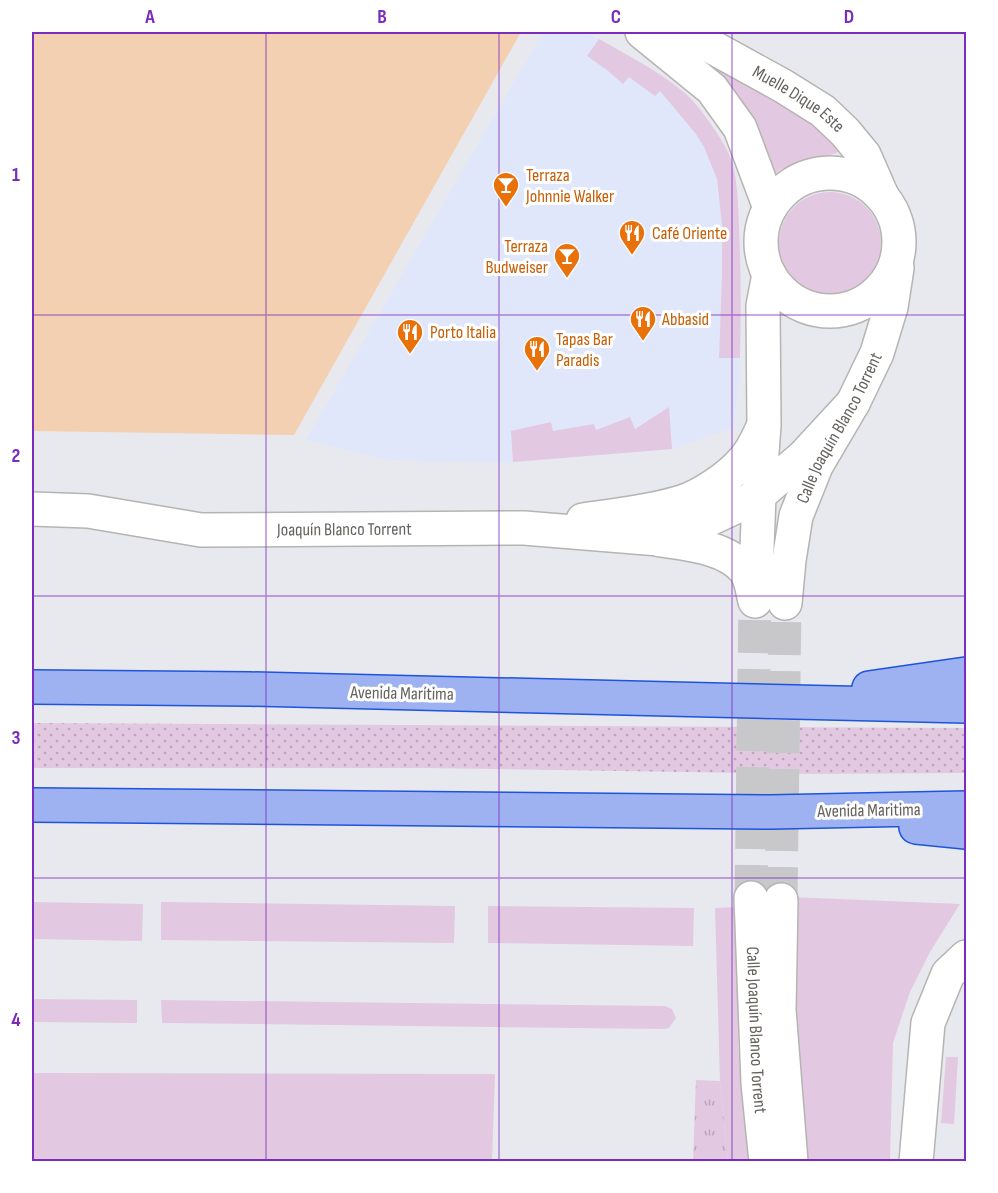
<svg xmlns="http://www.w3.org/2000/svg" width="998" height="1193" viewBox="0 0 998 1193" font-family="'Sofia Sans Condensed',sans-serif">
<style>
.commercial{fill:#e1e7fa}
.grass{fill:url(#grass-dots)}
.park{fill:url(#park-tufts)}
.garden{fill:#e3c8e2}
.water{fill:#f4d0b2}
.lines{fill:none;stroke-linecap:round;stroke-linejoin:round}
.minor-tunnel{stroke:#c8c8cb;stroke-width:33;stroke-dasharray:33 16;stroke-linecap:butt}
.minor-casing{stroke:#b5b4b0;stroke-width:36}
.highway-casing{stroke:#1e54d9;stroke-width:36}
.minor{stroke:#fff;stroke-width:33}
.highway{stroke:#9eb1f0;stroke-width:33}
.grid{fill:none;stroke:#7b2cbf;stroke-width:1.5;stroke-opacity:0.55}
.labels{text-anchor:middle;stroke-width:6;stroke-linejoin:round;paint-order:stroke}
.street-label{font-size:18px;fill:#66635f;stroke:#fff}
.food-label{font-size:18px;fill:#c56008;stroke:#fff;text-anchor:start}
.neatline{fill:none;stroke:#7b2cbf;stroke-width:2}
.grid-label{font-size:20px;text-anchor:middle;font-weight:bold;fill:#7b2cbf}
</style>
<defs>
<pattern id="grass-dots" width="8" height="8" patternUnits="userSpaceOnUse" patternTransform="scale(1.5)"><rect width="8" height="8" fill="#e3c8e2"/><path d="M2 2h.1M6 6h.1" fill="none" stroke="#bca6ba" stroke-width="1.8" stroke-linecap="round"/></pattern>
<pattern id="park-tufts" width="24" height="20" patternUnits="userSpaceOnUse" patternTransform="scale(1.5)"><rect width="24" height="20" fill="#e3c8e2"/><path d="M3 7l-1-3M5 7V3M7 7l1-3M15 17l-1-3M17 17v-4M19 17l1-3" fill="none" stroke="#bca6ba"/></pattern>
</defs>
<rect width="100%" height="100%" fill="#e8e9ef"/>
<path class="commercial" d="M543 32H587L661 75 688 96 711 125 729 155 735 180 741 257 740 378 733 428 672 449 508 463 387 460 306 440Z"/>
<path class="grass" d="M32 723 966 728V773L814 774 426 768H32Z"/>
<path class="park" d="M696 1080 720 1081 728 1161 693 1162Z"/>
<path class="garden" d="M599 39C629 56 661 72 687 95 701 108 721 137 729 154 738 176 738 203 739 226 741 270 741 314 740 358H719L722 275V225L717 179 704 147 696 134 660 91 655 96 629 77 623 84 607 70 587 56Z
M707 63H709L750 85 829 133 839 149 837 153 781 169 776 173 772 171 706 65Z
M779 243a51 51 0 1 1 102 0a51 51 0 1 1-102 0Z
M669 407 672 449 513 462 511 431 551 422 553 431 594 424 596 430 630 417 635 429Z
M790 897 960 904 930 952 910 992 893 1043 890 1161H805L791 1039Z
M32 902 143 904 142 941 32 939Z
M161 902 455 906 454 943 161 940Z
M488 906 694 908 693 946 488 943Z
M737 907 738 1046 748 1161H728L720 1081 715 908Z
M32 999 137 1000V1023L32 1022Z
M161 1000 665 1006 672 1009 676 1018 669 1028 665 1029 162 1023Z
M946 1057H958L954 1124 941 1123Z
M32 1073 495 1074 492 1161H32Z"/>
<path class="water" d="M32 32H521L294 435 32 431Z"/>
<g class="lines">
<path class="minor-tunnel" d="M751 898 755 601
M781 900 785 603"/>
<g class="minor-casing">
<g id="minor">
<path d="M642 32 712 89 740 128 770 208"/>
<path id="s1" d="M685 32 783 86 823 111 845 132 864 155 882 196"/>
<circle cx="830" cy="242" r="69"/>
<path id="s2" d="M32 509 88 511 201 530 524 528 659 539 684 531 746 502 759 495 804 456 853 403"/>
<path d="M583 520C616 515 650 512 682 502 703 495 729 477 743 461 752 452 757 440 762 429"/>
<path d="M661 540C688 544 726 547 745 570 751 578 752 588 754 597"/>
<path d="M755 601 759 495 764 425 763 306 769 274"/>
<path id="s3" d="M785 603 789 560 796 516 816 466 853 403 877 353 891 307 897 268"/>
<path id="s4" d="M751 898 758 1083 766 1162"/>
<path d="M781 900 779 1010 791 1162"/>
<path d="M916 1162 928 1023 948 974 966 957"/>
</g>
</g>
<g class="highway-casing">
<path id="highway" d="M32 687 250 689 966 706
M869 688 966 674
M32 805 771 812 966 808
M916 827 966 832"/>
</g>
<use href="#minor" class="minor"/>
<use href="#highway" class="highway"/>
</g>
<path class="grid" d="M266 32V1162M499 32V1162M732 32V1162M32 315H966M32 596H966M32 878H966"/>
<defs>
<g id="bar-pin" transform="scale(1.35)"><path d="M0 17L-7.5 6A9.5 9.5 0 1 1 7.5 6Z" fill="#e8710a" stroke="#fff"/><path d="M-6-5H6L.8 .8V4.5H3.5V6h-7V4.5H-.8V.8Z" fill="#fff"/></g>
<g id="restaurant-pin" transform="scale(1.35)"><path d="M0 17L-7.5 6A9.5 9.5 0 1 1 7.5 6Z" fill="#e8710a" stroke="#fff"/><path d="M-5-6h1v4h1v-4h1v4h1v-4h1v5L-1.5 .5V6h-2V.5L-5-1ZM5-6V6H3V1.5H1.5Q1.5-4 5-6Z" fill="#fff"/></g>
</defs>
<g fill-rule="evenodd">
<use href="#bar-pin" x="506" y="185"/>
<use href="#restaurant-pin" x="632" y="233"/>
<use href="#bar-pin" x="567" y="256"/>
<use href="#restaurant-pin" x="643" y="319"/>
<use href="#restaurant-pin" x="410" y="332"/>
<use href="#restaurant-pin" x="537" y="349"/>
</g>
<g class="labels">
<g class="street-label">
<text dy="6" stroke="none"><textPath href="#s1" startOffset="132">Muelle Dique Este</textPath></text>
<text dy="6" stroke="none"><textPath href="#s3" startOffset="186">Calle Joaquín Blanco Torrent</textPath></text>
<text dy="6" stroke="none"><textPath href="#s2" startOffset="314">Joaquín Blanco Torrent</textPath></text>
<text transform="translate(402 693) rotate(1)" y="6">Avenida Marítima</text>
<text transform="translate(869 810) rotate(-1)" y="6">Avenida Maritima</text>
<text dy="6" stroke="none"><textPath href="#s4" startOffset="132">Calle Joaquín Blanco Torrent</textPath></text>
</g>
<g class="food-label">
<text x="526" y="181">Terraza<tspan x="526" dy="21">Johnnie Walker</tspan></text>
<text x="652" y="239">Café Oriente</text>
<text x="548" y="252" text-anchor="end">Terraza<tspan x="548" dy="21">Budweiser</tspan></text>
<text x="662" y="325">Abbasid</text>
<text x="430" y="338">Porto Italia</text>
<text x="556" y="345">Tapas Bar<tspan x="556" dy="21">Paradis</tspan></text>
</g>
</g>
<rect width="998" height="1193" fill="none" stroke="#ffffff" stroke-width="66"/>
<rect x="33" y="33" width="932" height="1127" class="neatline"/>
<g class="grid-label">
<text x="150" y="23">A</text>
<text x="382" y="23">B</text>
<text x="616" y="23">C</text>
<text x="849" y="23">D</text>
<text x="16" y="181">1</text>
<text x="16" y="462">2</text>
<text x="16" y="744">3</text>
<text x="16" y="1026">4</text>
</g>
</svg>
